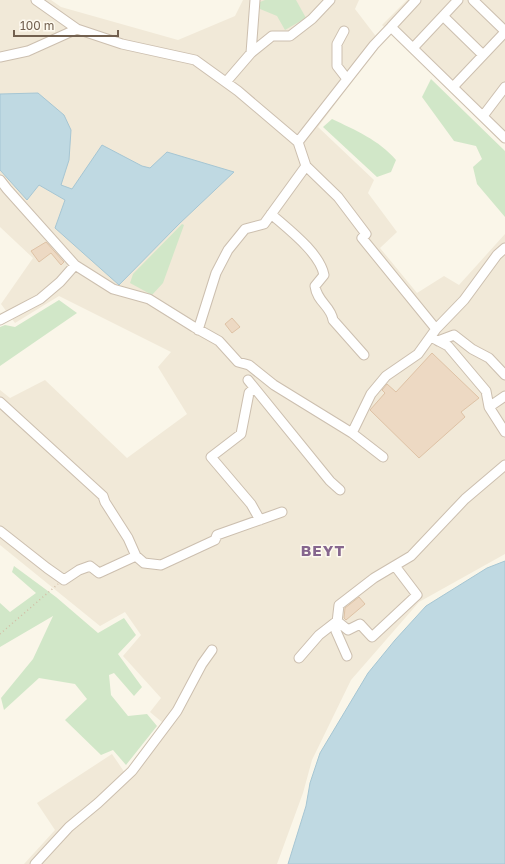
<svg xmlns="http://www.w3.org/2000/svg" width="505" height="864" viewBox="0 0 505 864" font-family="'Golos Text',sans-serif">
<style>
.residential{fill:#f1e9d8}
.green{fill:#d1e7c8}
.water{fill:#bfd9e2;stroke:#a6c6d3}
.building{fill:#edd9c3;stroke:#dec2a5}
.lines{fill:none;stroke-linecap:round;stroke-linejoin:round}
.minor-casing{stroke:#ccbfaf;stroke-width:11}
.path{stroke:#d2bda6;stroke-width:1.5;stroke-dasharray:1 3;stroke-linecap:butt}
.minor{stroke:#fff;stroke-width:9}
.labels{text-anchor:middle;stroke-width:3;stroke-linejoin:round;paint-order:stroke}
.district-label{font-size:15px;font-weight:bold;letter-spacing:1px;fill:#86668e;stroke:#fdf9ef}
</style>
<rect width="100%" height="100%" fill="#faf6e9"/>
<path class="residential" d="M0 0H51L61 7 178 40 235 16 243 0H359L355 9 381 43 318 127 374 180 368 193 397 232 380 248 417 293 444 276 459 285 505 234V554L419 602 351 680 312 760 303 793 277 864H24L55 830 37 803 112 754 125 773 163 723 150 712 161 698 123 656 141 635 125 612 100 626 0 545V390L10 398 45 380 127 458 187 414 158 367 171 352 59 296 15 323 1 304 33 258 0 227Z
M407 0H505V139L502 143 382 25Z"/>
<path class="green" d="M265 0H296L306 18 285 30 277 16 260 9V2Z
M431 79 505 151V217L477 184 473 167 482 159 476 146 454 141 422 97Z
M332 119C355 130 379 140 396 160L391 172 377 177 323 127Z
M182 224 184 225 163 283 152 295 130 283 133 274Z
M59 300 77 313 0 366V327L5 325 15 327Z
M14 566 56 597 98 633 124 618 136 635 118 654 142 687 134 696 114 673 109 675 111 695 128 716 147 714 157 726 126 765 113 750 101 755 65 720 87 699 75 684 39 678 4 710 1 698 33 659 53 616 0 647V603L10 612 36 593 12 572Z"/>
<path class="water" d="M38 93 64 115 71 130 69 160 61 185 72 189 102 145 142 166 150 168 167 152 234 172 179 224 119 285 55 228 65 200 39 185 27 200 0 170V94Z
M505 561V864H288L306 806 310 783 320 753 368 673 395 640 426 606 487 568Z"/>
<path class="building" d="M46 242 64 262 61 265 51 253 39 262 31 251Z
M232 318 240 327 232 333 225 324Z
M432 353 479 398 461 412 465 417 419 458 370 410 385 393 382 390 387 384 396 392Z
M359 597 365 604 346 620 344 618 345 608Z"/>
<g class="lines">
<g class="minor-casing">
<path id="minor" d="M36 0 77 29
M416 0 391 27 505 138
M473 0 505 31
M443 16 483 55
M344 31 337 44V66L347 79
M413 48 458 0
M251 53 272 36H290L312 19 330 0
M0 57 28 51 77 29 122 44 195 60 238 91 298 142 306 166
M226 82 251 53 255 0
M453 87 505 32
M483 116 505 87
M298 142 374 45 393 25
M0 180 7 189 75 265 113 289 149 299 194 327 219 341 238 362 249 365 274 385 352 433 383 457
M271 214C288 229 320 253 324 275L315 286C317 302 331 306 333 320L364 355
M0 320 40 299 60 282 75 265
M198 330 216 273 228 250 245 229 264 224 306 166 338 197 366 234 362 238 436 329
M431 337 448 346 486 391 489 407 505 432
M438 341 454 335 472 349 489 358 505 375
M248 380 330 481 340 490
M254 388 249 393 241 434 211 457 251 504 260 520
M0 402 103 496 105 502 128 538 136 556 144 563 161 565 215 540 217 535 282 512
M489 407 505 396
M352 433 371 394 386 376 418 354 436 329 464 300 497 255 505 248
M0 531 47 568 64 580 79 570 90 566 99 573 136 556
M347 656 336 631 339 605 374 578 411 556 465 499 505 465
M299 658 319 635 337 621 348 630 360 624 372 637 417 595 395 566
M35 864 69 827 98 803 132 771 177 711 202 664 212 650"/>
</g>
<path class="path" d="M0 634 58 584"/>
<use href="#minor" class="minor"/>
</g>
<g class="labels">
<g class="district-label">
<text x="323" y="556">BEYT</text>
</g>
</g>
<path d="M14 30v6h104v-6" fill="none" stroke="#72604f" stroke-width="2"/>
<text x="20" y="30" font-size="12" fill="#72604f" stroke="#fdf9ef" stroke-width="3" paint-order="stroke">100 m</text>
</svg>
